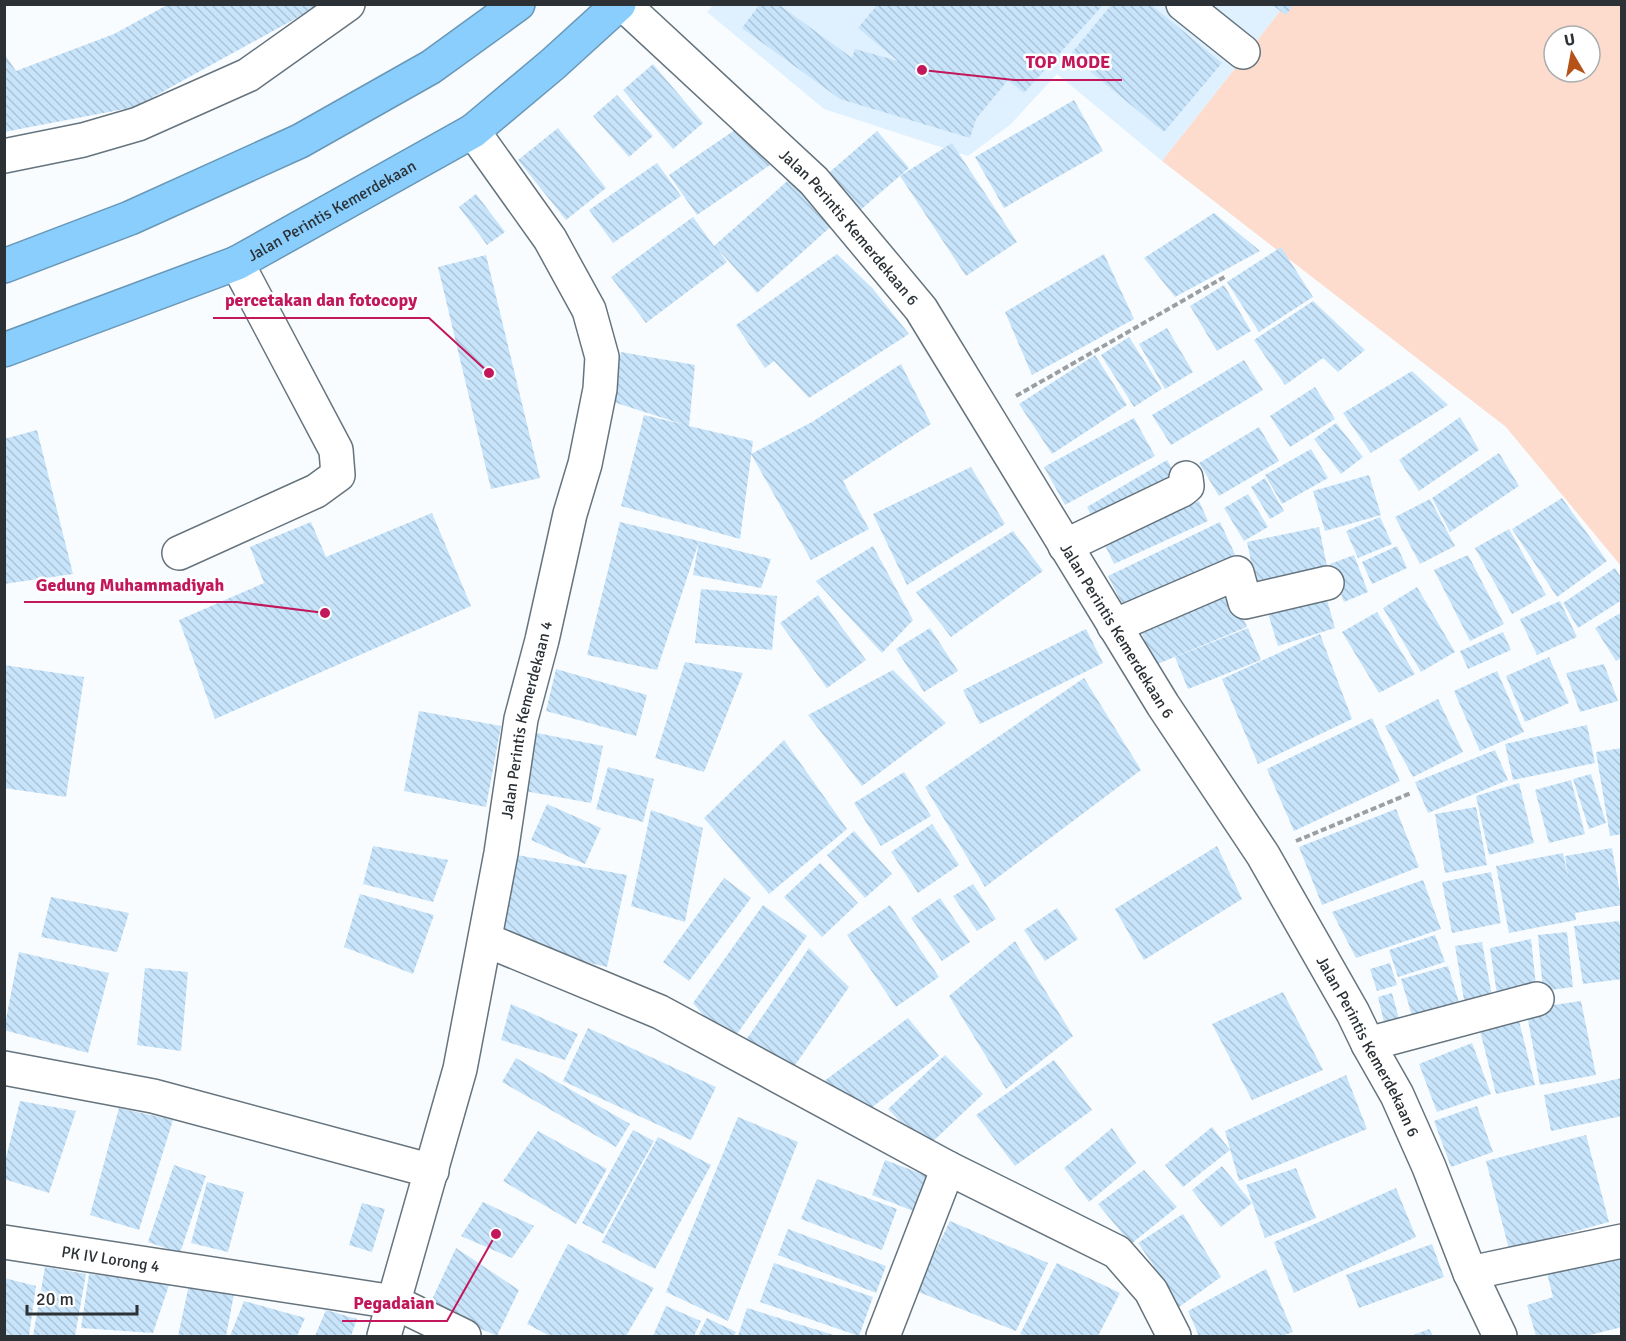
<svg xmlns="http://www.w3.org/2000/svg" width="1626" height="1341" viewBox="0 0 1626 1341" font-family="Signika,sans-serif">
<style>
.built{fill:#dff1ff}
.grass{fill:#fddccd;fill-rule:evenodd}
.building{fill:url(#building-back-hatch)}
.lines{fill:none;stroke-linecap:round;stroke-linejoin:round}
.minor-casing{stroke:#66747e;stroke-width:36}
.highway-casing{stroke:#6897b7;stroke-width:36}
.path{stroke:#9b9fa2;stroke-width:4;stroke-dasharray:6 3;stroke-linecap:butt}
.minor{stroke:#fff;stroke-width:33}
.highway{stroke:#89cefd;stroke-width:33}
.labels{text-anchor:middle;stroke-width:5;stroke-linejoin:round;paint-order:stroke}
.street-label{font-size:16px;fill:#2b3135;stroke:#fff}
.leader{fill:none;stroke:#c2185b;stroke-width:2}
.callout-dot{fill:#c2185b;stroke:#fff;stroke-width:2}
.callout-label{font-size:18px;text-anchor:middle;font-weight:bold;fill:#c2185b;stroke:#fff;stroke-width:5;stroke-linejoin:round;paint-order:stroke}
</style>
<defs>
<pattern id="building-back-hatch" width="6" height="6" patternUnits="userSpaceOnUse" patternTransform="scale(1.5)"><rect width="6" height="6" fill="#c7e4fa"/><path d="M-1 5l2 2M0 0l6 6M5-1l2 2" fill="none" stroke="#abc4d7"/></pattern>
</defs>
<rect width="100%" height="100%" fill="#f9fcfe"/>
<path class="built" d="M714 4 1285 5 1162 161 1057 74 1011 124 968 156 824 109 707 12Z"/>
<path class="grass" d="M1285 5H1621V566L1506 427 1162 161ZM1554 36H1590V72H1554Z"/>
<path class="building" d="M169 4H322L135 107 4 132V53L16 71 114 34Z
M760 4H778L852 58 855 49 898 61 858 28 878 4H1104L1024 93 1008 80 976 119 970 138 840 99 742 28Z
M1112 4H1150L1222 63 1164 132 1070 55Z
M1271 4H1294L1286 15Z
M653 64 703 123 673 149 623 90Z
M617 95 653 136 629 157 593 116Z
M1074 100 1103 151 1004 208 975 157Z
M748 121 776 161 697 215 669 175Z
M558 128 606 188 566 220 518 160Z
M877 131 909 168 857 213 824 177Z
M952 143 1017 242 966 276 900 176Z
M657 163 681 196 613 243 589 210Z
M794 175 836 222 757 293 716 247 727 262 646 323 611 277 693 217 714 246Z
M476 194 505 232 487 245 459 207Z
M1214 213 1260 251 1175 297 1144 258Z
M1281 247 1313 297 1259 332 1227 282Z
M837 254 873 289 909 334 809 398 774 361 765 368 736 325Z
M1104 254 1134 319 1032 375 1005 312Z
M486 255 540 478 491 489 438 267Z
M1224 285 1251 331 1217 351 1190 306Z
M1313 301 1365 350 1338 372 1323 358 1285 385 1254 340Z
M1167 328 1193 372 1165 389 1139 344Z
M1129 337 1162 389 1134 407 1101 355Z
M621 352 695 365 689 426 753 441 740 539 621 506 644 415 682 424 610 401Z
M1095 355 1127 405 1052 454 1019 404Z
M1244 360 1263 390 1171 445 1152 415Z
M901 364 931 424 843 481 869 529 811 560 751 454 812 422Z
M1412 371 1448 405 1371 453 1343 413Z
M1315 387 1335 419 1290 447 1270 416Z
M1460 417 1479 450 1419 491 1399 460Z
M1134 418 1155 456 1065 505 1044 467Z
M1336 423 1363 457 1341 474 1314 439Z
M1259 427 1279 461 1219 496 1199 463Z
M37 430 73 574 4 584V439Z
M1311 449 1328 478 1282 504 1265 475Z
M1499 453 1519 486 1450 532 1432 498Z
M1167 460 1177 477 1096 524 1087 507Z
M971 467 1005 524 907 585 873 514Z
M1369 475 1381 515 1325 531 1313 491Z
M1265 478 1284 511 1270 519 1251 487Z
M1248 494 1268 527 1244 541 1224 508Z
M1562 498 1607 561 1557 597 1512 529Z
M1430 499 1455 546 1420 564 1395 517Z
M1199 501 1208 521 1114 564 1104 543Z
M432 513 471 606 215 719 179 620 264 583 250 547 311 522 326 557Z
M1380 517 1392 544 1358 558 1346 531Z
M620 522 699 541 657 670 587 655Z
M1220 522 1239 563 1129 617 1108 576Z
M1319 527 1329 576 1257 591 1247 542Z
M1509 529 1546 595 1512 614 1475 548Z
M1013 531 1043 571 951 637 916 592Z
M699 541 771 559 761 588 693 575Z
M873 546 913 620 882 653 816 581Z
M1397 546 1407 568 1372 584 1362 562Z
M1354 555 1368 592 1344 602 1330 564Z
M1468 555 1504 624 1470 641 1434 570Z
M1615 568 1622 579V600L1578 628 1563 603Z
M1230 586 1247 627 1155 665 1138 624Z
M1323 586 1335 628 1278 646 1265 604Z
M1417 587 1455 652 1421 672 1383 608Z
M701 589 777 596 772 650 695 643Z
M818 595 866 660 827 688 780 623Z
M1560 601 1577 637 1537 655 1520 619Z
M1377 612 1415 674 1379 693 1342 632Z
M1622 612V658L1616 661 1595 628Z
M930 628 958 671 924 692 896 649Z
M1248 628 1261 660 1188 689 1175 657Z
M1086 629 1103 663 980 724 963 690Z
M1503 632 1511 650 1468 669 1460 651Z
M1320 634 1352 719 1258 764 1222 679Z
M1549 657 1569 703 1525 722 1506 676Z
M685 662 743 673 704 772 655 758Z
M1604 664 1618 701 1580 712 1566 673Z
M4 665 84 677 66 797 4 788Z
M556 669 647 695 636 736 546 711Z
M893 670 946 723 862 786 808 715Z
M1497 671 1524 732 1480 751 1454 691Z
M1084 678 1141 770 985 887 925 787Z
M1438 699 1463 752 1413 777 1385 726Z
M419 711 501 726 486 807 404 791Z
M1372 718 1400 781 1294 831 1267 769Z
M1587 725 1595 763 1513 780 1505 744Z
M532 732 603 746 591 803 519 790Z
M784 740 847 829 769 894 704 818Z
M1622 748V834L1610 836 1596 752Z
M1495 750 1508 780 1428 813 1415 782Z
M608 767 654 779 643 822 596 809Z
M904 772 931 816 881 846 854 803Z
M1591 774 1606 823 1589 829 1573 779Z
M1571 780 1585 834 1549 843 1535 790Z
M1519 783 1534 843 1489 855 1476 796Z
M547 804 601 828 585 864 531 840Z
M1476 807 1487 865 1445 873 1435 814Z
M1396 809 1419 867 1322 905 1299 847Z
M651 810 703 828 685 922 631 906Z
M932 824 959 865 918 893 891 852Z
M854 831 892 874 865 898 827 855Z
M373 846 448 860 433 902 363 884Z
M1217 846 1242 899 1144 960 1115 909Z
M1612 848 1622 905 1575 913 1576 920 1509 933 1496 866 1563 853 1568 877 1565 856Z
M517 855 627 875 607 967 500 942Z
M820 863 858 903 822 937 784 897Z
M1491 872 1501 923 1452 933 1442 882Z
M724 878 751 898 689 981 663 962Z
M1423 880 1441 929 1356 958 1332 912Z
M973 884 996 919 977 931 953 896Z
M360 894 434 915 413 974 344 947Z
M51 897 129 913 117 952 41 937Z
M940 898 970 942 942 961 911 918Z
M763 905 807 936 729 1045 693 1003Z
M890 905 939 977 896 1007 847 935Z
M1057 908 1078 939 1045 961 1024 930Z
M1619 921 1622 937V979L1583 984 1574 926Z
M1567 932 1573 987 1543 991 1538 935Z
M1435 935 1445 962 1398 977 1389 950Z
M1531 939 1537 995 1498 1001 1490 948Z
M1015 941 1073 1036 1006 1089 949 996Z
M1482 942 1493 1001 1465 1006 1455 946Z
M809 948 849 987 789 1074 746 1040Z
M19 952 109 973 88 1053 4 1030Z
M1390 963 1397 985 1377 991 1370 969Z
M1448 966 1462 1012 1415 1026 1401 979Z
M145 968 188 972 181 1051 137 1045Z
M1283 992 1323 1070 1252 1100 1212 1024Z
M1392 993 1399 1019 1384 1022 1378 997Z
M1581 1001 1596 1075 1540 1085 1526 1009Z
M511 1004 578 1034 565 1060 501 1040Z
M1516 1009 1535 1085 1496 1094 1477 1019Z
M908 1018 939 1056 858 1118 823 1082Z
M588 1028 716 1087 691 1140 563 1081Z
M1472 1043 1491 1094 1437 1112 1419 1064Z
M945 1055 983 1094 926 1148 888 1109Z
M516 1058 630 1124 616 1147 502 1082Z
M1054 1060 1092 1110 1015 1166 976 1115Z
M1346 1075 1367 1129 1239 1181 1225 1131Z
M1622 1078V1116L1551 1131 1544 1095Z
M20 1101 76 1111 49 1193 4 1179V1166Z
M1477 1106 1493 1152 1451 1167 1434 1121Z
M119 1108 173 1120 139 1230 90 1215Z
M738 1117 798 1142 728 1321 666 1292Z
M1212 1127 1230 1150 1183 1187 1165 1165Z
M1112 1128 1136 1163 1089 1202 1064 1168Z
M633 1130 654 1141 603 1234 582 1223Z
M538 1131 607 1169 576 1224 503 1181Z
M1586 1135 1609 1222 1509 1249 1486 1161Z
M658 1137 711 1165 655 1269 602 1242Z
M885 1160 930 1177 916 1212 872 1195Z
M174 1165 206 1176 180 1253 148 1242Z
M1222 1166 1252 1203 1221 1227 1192 1190Z
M1296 1168 1316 1218 1265 1238 1246 1185Z
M1144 1170 1177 1207 1131 1244 1098 1204Z
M817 1179 897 1209 882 1250 801 1219Z
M207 1182 244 1192 228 1252 191 1243Z
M1396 1188 1416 1237 1294 1293 1274 1242Z
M483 1202 534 1226 512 1258 461 1236Z
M362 1203 385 1209 372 1252 349 1245Z
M1183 1214 1221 1277 1172 1312 1145 1273 1154 1266 1138 1243Z
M950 1221 1048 1263 1016 1331 916 1291Z
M788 1229 886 1266 876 1293 778 1255Z
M568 1244 654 1288 626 1336H550L527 1324Z
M1432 1244 1444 1277 1359 1308 1346 1275Z
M456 1248 519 1290 497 1336 429 1306Z
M1622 1253V1327L1586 1336H1536L1527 1305 1553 1297 1547 1273Z
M774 1263 873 1297 859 1336 760 1302Z
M1057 1263 1120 1293 1098 1336H1025L1020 1334Z
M45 1267 86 1274 75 1336H33Z
M1266 1269 1293 1332 1282 1336H1199L1188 1311Z
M89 1274 170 1282 153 1333 81 1328Z
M4 1278 36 1286 29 1336H4Z
M190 1280 235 1289 226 1336H178Z
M244 1301 305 1318 297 1336H230Z
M666 1306 701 1321 694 1336H653Z
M747 1308 837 1336H738Z
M326 1310 357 1319 351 1336H315Z
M707 1318 736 1332 734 1336H698Z
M1429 1329 1433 1336H1411Z"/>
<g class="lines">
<g class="minor-casing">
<g id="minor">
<path id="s1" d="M623 4 814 181 921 309 1163 705 1263 855 1353 1013 1368 1044 1397 1095 1429 1167 1470 1273 1500 1336"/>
<path d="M1183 4 1243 52"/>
<path d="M4 156 83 140 138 124 248 75 348 4"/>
<path d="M1065 546 1182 490 1187 486 1186 478"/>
<path d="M179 553 316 491 338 475 336 450 237 263"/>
<path d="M1114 626 1237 573 1245 602 1327 583"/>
<path d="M486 940 660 1012 948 1168 1117 1252 1151 1291 1174 1336"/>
<path d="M1368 1044 1537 999"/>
<path d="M4 1068 153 1096 432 1171"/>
<path id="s2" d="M4 1242 394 1302 464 1336"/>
<path d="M1470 1273 1622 1241"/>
<path id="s3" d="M384 1336 460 1069 501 853 521 719 542 640 570 514 585 464 600 389 602 357 589 310 550 239 473 131"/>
<path d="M883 1336 948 1168"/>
</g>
</g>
<g class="highway-casing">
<g id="highway">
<path d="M4 266 130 218 300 141 431 67 518 4"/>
<path id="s4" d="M4 350 237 263 473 131 553 64 619 4"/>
</g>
</g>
<path class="path" d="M1016 396 1226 276
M1296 841 1411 793"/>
<use href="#minor" class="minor"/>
<use href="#highway" class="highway"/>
</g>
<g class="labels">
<g class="street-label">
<text dy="6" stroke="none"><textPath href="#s4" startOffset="357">Jalan Perintis Kemerdekaan</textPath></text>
<text dy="6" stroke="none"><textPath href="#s1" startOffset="318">Jalan Perintis Kemerdekaan 6</textPath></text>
<text dy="6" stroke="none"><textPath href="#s1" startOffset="804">Jalan Perintis Kemerdekaan 6</textPath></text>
<text dy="6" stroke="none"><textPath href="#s3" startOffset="633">Jalan Perintis Kemerdekaan 4</textPath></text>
<text dy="6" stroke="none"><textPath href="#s1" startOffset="1290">Jalan Perintis Kemerdekaan 6</textPath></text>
<text dy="6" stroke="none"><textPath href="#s2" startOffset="108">PK IV Lorong 4</textPath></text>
</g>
</g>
<path class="leader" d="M922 70L1014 80H1122M489 373L429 318H213M325 613L237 602H24M496 1234L447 1321H342"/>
<g class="callout-dot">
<circle cx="922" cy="70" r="6"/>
<circle cx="489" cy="373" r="6"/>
<circle cx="325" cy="613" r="6"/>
<circle cx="496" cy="1234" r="6"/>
</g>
<g class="callout-label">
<text x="1068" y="68">TOP MODE</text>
<text x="321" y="306">percetakan dan fotocopy</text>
<text x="130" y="591">Gedung Muhammadiyah</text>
<text x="394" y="1309">Pegadaian</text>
</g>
<rect width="1626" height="1341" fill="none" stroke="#2b3135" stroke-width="12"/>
<g transform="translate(1572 54) rotate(350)"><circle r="28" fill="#ffffff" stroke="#aaadae" stroke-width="1.5"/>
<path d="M0-4.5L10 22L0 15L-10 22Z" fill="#b55218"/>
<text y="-9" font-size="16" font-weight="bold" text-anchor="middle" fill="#2b3135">U</text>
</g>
<path d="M27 1305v9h110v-9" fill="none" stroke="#2b3135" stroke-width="3"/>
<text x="36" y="1305" font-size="18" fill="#2b3135" stroke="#ffffff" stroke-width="4.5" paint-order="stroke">20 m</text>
</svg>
